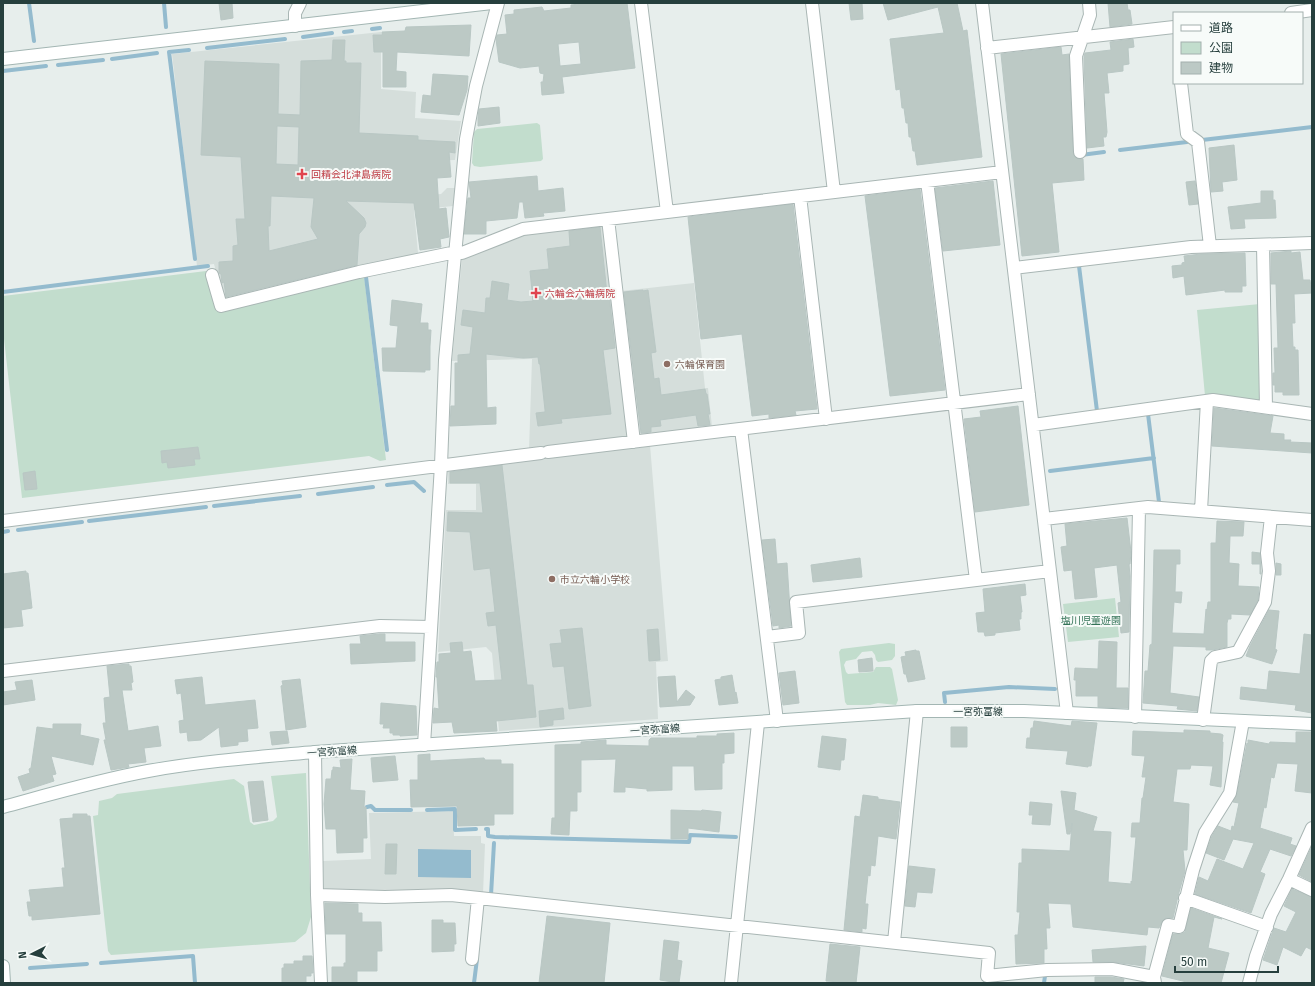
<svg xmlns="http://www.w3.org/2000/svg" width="1315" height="986" viewBox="0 0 1315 986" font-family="'Fira Sans','Noto Sans JP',sans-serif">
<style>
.built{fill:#d5dedb}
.green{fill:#c2ddcd}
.water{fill:#94bbce}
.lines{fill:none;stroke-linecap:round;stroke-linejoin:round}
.stream{stroke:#94bbce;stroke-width:4}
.building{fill:#bcc9c5;stroke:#b9c7c4;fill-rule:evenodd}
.street-casing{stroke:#a9b6b4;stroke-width:14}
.secondary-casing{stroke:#a3b6b3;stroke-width:14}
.street{stroke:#fff;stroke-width:12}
.secondary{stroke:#fff;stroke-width:12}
.health-dot{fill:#e0444e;stroke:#f7fbf9;stroke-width:1.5}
.education-dot{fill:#8d6e63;stroke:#f7fbf9;stroke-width:1.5}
.labels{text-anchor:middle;stroke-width:4;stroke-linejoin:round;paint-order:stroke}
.health-label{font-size:10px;fill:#be3a42;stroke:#f7fbf9;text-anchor:start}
.education-label{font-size:10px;fill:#785e54;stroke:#f7fbf9;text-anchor:start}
.park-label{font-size:10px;fill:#337357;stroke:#f7fbf9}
.street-label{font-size:10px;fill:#263f3d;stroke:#f7fbf9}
</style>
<rect width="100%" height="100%" fill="#e7eeec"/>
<path class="built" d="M381 32V89L416 92 415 118 461 121 455 160 419 161 417 196 441 194 447 188H455L453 206 414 210 418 253 228 300 223 298 214 264 197 266 172 54Z
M604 223 629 435 626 438 529 450 532 359 452 361 462 259 524 232Z
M694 283 705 388H708L712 427 642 436 640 433 621 291Z
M650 445 668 661 656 662 658 719 499 731 492 653 486 647 438 652 446 510H476V484H448V470Z
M453 811 454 836H481V843L485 844 483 894 454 891H329L324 888 323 861 371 859 369 813Z"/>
<path class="green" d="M537 123 540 125 543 159 541 161 480 167 474 166 472 163 474 132 477 129Z
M206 271 218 311 364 276 386 460 380 461 369 456 22 498 3 330V296Z
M1260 304 1263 398 1259 402 1205 396 1197 310Z
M1115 598 1119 637 1068 642 1063 604Z
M889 643 895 644V656L892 660 878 662 876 660 875 655 872 651 862 652 856 659 846 661 844 665 846 672 848 674 873 672 876 667H890L892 669 898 700 896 705 878 703 870 705H847L845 702 839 652 841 649Z
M306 773 311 917 306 933 295 942 111 955 108 951 93 816 98 815 99 801 112 798 117 794 234 779 244 786 250 822 254 825 273 821 277 817 271 776Z"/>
<path class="water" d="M418 849 471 850V878L418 877Z"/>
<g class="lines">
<path class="stream" d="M29 3 34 41
M164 3 166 27
M372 29 380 28
M344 32 352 31
M303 37 332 33
M207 48 285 39
M189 50 169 52 195 259
M112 59 157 53
M58 65 103 60
M3 71 46 66
M1202 140 1312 127
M1120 150 1187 142
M1081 155 1104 152
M1079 266 1097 411
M366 277 387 450
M3 292 208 266
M1148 414 1159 502
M1050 471 1154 458
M387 485 414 482 424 491
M318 494 373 487
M214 506 300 496
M89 521 206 507
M18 530 82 522
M3 532 8 531
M945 702 944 693 1009 687 1055 689
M367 807 371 806 375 810H411
M427 810 455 809V830L476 829
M486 829H488V836L495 837 689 842 690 835 736 837
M491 895 494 843
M101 963 193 956 195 983
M30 968 87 964
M474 983 477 959
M1044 983 1045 976"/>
</g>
<path class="building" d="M219 3H232L233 18 221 20Z
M579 3H627L635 68 562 77 564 93 542 95 541 82H543L544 74 540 73 539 66 520 68 499 62 496 39 497 35 507 34 505 15 514 14V10L542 7 544 11 571 8V5L579 4ZM579 42 581 64 560 66 558 44Z
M849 3H862L863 19 851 20Z
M883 3H957L963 31 967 30 982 157 917 165 915 151H913L911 137H909L908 123H906L904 108H902L900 89 896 90 890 39 944 33 938 7 888 20Z
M1108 3H1127L1128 10H1130L1132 24 1110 27Z
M471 25 469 56 397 52 396 71 406 72V87H383V52H374L373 35H382V32L405 31 406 27Z
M1133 39 1134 47 1128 48 1129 64 1123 65V71L1107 73 1109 93H1104L1107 132 1106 137H1103L1104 146 1087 148 1084 57 1085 53 1111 50 1110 42Z
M333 40H345L344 61H346V63H361L359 133 418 136V140L455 142V153L449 152 451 177 437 178 439 209 446 208 449 237 440 239 441 247 420 250 414 203 346 201 364 218 366 223 365 227 359 234 357 265 226 297 224 282 222 283 221 274 219 273V262L233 261V246L238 245 236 219H245L241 157 201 155 205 61 279 64 278 114 300 115 301 61 332 60ZM277 126 299 127 298 165 276 164ZM271 196 314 198 311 227 318 239 269 251 268 226H270Z
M1061 47 1062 55 1069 54 1073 152 1076 158 1083 159 1084 180 1052 183 1059 252 1022 256 1001 54Z
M433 74 468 76 467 90 459 115 421 112 423 95 431 96Z
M499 107 500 123 478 126V118L479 109Z
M1234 145 1237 180 1222 182 1223 191 1211 192 1209 148Z
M537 176 538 191 563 188 565 211 543 213 544 216 525 218 523 202H519L517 218 486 221V234H464L468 198H471L469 182Z
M993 181 1000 245 943 251 935 188Z
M1195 181 1198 204 1189 205 1186 182Z
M920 189 945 390 890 396 865 196Z
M1261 191H1273V200H1275L1276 218 1244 219 1245 228 1231 229 1228 207 1261 203Z
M793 204 817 409 795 411 796 415 769 418V414L752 416 742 334 701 339 688 217Z
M600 227 607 294H609L615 348 603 350 611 414 561 419 562 423 538 426 536 413 545 412V410L540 364H539L538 357 523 358 486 354 487 408 496 407V424L450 426 451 406H455V363H458V355L470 354 473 327 461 325 463 310 485 313 486 298H490L492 281 509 284 507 300 521 302 533 301 530 271 549 269 547 249 570 246 569 231Z
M1291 251V253L1300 252 1303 280H1310L1312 293 1294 294 1295 323H1292L1293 347H1295V350H1298L1299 395H1283V392H1275V385H1273V373H1275L1274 348H1278L1276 284H1271V253Z
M1245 253 1246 286H1242V292H1225V290L1186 295 1184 276 1173 278 1172 266 1182 265V263L1185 262 1184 256 1201 254Z
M643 290V291L648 290 656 352 651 353 654 379 659 378 661 395 705 389 706 394H707L710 414H708L710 425 698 426 696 415 660 420 661 426 651 427V432L641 433 624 292Z
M392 300 422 304 420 323H428V330H431L430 346V370H425V372L383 371 382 348H396L398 326 390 325Z
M1018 406 1029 505 975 512 964 419 981 417 980 411Z
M1214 408 1273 416 1270 433 1284 434V440H1291L1290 442 1312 443V453L1212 446Z
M198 447 200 459H194L195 465 168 468 167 462 162 463 161 451Z
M502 465 527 685H533L536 717 496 721 497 731 454 733 452 722 433 723 434 708 439 709 437 677H436L437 662H439V654L451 653 450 643 462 642 463 652 471 651 475 681 502 680 496 625 488 626 486 613 495 612 490 568 474 570 470 532 447 531 448 512 483 513 480 483H450V472Z
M35 471 37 489 25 490 23 473Z
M1127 518 1131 552 1130 564H1129L1130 576 1129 632 1121 633 1118 603 1121 602 1117 565 1094 568 1097 597 1075 599 1072 570 1064 571 1061 547 1067 546 1065 524Z
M1217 521 1244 522 1243 536H1230L1229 563 1239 564 1238 586 1259 587 1258 600 1250 615 1231 614V619H1228L1227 623V647L1212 650H1206V647L1173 646 1170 693 1199 697 1197 711 1177 709 1178 706 1143 703 1145 671H1148L1150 645 1152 644 1154 550H1180V564H1176L1175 592H1182L1181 603 1174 602 1172 633 1204 634 1206 609 1207 610 1208 602H1211V543H1216Z
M775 539 777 564 787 563 791 626 779 628V625L773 626 762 540Z
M1252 552 1260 553 1261 574H1260V564H1252Z
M860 558 862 577 813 582 811 565Z
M1276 563 1281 564V575H1276Z
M26 571V573H28L32 608 21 610 23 626 3 628V574Z
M1025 584 1026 595 1020 596 1022 612H1021V619H1019L1020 630 995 633V635L985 636 984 632H978L976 613 985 612 983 589Z
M1269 610 1279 611 1275 649 1277 650 1272 664 1246 656 1250 646Z
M582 628 591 706 569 709 564 666 553 667 550 644 562 643 560 630Z
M658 629 660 660 649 661 647 630Z
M380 634H385V642H415V661L351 664 350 644H361L360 636Z
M1304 634 1312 635V713L1295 710 1296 705 1240 699 1241 687 1267 690 1269 671 1300 674Z
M1099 641 1117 642 1116 688H1128V708L1098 707V696H1076V680H1074L1075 668 1098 669Z
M916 650V651H919L925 679 908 682 906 674H904L901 657 906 656 905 652Z
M872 658 873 671 859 672 858 660Z
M129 664V666H131L133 682 131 683 132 690H122L128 731 158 726 161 746 144 748 146 762 128 764 129 767 111 770 104 740H106L103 723H106L104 698 110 697 107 666Z
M795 671 799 703 783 705 779 673Z
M732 675 735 693 736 692 738 703 719 705 715 680 721 679V677Z
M675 676 677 702 686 690 695 697 690 705 660 707 658 677Z
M202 677 205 705 255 700 258 728 247 729 248 741 238 742V745L221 747 219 727 201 740 188 741 187 732 180 733 179 721 184 720 181 693 177 694 175 680Z
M300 679 306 727 286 730 281 686 283 685 282 681Z
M32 680 35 700 3 705V692L17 690 15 682Z
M381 703 416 706 417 735 400 736V735H393V733H390V728H383L384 724H380Z
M563 708 564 719 553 720V725L540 727 539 711Z
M1034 721 1071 726 1072 721 1097 723 1091 766H1088V767L1066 764 1068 751 1026 748 1027 738H1030L1031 728H1033Z
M53 724H81L80 735 99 739 93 765 51 756 56 774 52 775 54 781 23 791 18 777 30 773 29 769 31 768 37 727 53 729Z
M951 727H967V747H951Z
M1184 730 1210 731V733L1221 734 1223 735 1222 742H1223L1221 787 1210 785 1213 766 1191 765 1190 769H1177L1173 802 1189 804 1187 850H1183L1185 871 1178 896 1173 918H1166L1163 920 1159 928 1148 927 1147 935 1073 927 1071 904 1048 903 1050 928H1046L1047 949H1044V963L1016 964 1015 935H1018L1020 912H1017L1019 863H1022V849L1070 851 1072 823 1070 834H1067L1061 791 1076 793 1074 810 1097 817 1093 831 1111 832 1108 882 1131 884V881L1132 882 1136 837H1131L1132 823H1140L1142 798H1143L1146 777H1142L1145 756 1132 755 1133 731 1184 733Z
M287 731 289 743 272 745 270 732Z
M1296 732H1312V793L1295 791 1298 764 1277 763 1274 778 1271 777 1266 808 1264 807 1260 828 1292 838 1290 844 1296 846 1291 856 1270 849 1260 872 1265 874 1251 913 1195 894 1199 877 1208 881 1217 859 1243 869 1254 843 1233 839 1224 860 1206 853 1212 836 1218 826 1231 831 1232 826 1234 827 1239 803 1233 802 1237 794 1247 743 1248 744V740L1269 744 1270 742 1296 743Z
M734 733V753L724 754V763H722V789L695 790 694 766H672V790L647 791V789L625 787V792H614L616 759 581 760V792H577V811H570L569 835 551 834 552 818H555V745L581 744V742L606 740V745L649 746V740L651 738H697V736H717V734Z
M822 736 846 739 844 760H841L840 770 818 767Z
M430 754V761L484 758 485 760H501V764H513V814H494V825L458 826 457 806 411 807 410 780H418V755Z
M395 756 398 780 373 782 371 758Z
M352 759 350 790 365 791 364 807H366L367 838H363V852L337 853 336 829H326L324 804 326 779H331L332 770H333V767L341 768 340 760Z
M263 781 268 820 253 822 248 782Z
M863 795 878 797V799L900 802 896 839 878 836 875 866 871 865 870 876 868 875 865 904H868L866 929 862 928V932L844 930 855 816 860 817Z
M1030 802 1052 804 1050 825 1032 824 1033 815H1029Z
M671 810 701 811 702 810 721 812 719 832 688 828V839H671Z
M73 814H87V816H90L100 914 32 920V916H29L27 902H31L29 890 64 887 62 868H65L60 819 73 818Z
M386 844H397L396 874H385Z
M1312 846V882L1299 875Z
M909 866 935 869 932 893 917 892 915 907 905 906Z
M1292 889 1312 897V950L1306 947 1301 956 1283 947 1277 965 1263 960 1274 928 1286 932 1296 912 1284 906Z
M325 903 358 904V913H362V922H381L382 951H377V971H357V983H332V967H344V963H346V934H326Z
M1191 908 1222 919 1214 917 1208 948 1229 953 1221 983H1191L1162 976 1173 934H1181L1185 932Z
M547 916 610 923 604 983H539Z
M432 920H443V923H455L456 944H454V951L432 952Z
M664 940 679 942 677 960 682 961 679 983 660 980Z
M830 944 860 947 856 983 826 981Z
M1146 946 1144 966 1113 962H1093L1092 950Z
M303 956H312L313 973H311V976H306V983H282V968H284V964H294V961H303Z
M1095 977H1111L1124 979 1123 983H1095Z"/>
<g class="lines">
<g class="street-casing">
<path id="street" d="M812 3 834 192
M982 3 1067 713
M1291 13 1312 10
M295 26V13L300 3
M987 48 1174 27
M1181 83 1187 134 1198 142 1210 246
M1080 152 1076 56 1090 15 1089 3
M927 181 976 580
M800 196 826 419
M667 212 1002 172
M608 219 634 442
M1263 245 1266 407
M1014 268 1191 247 1312 243
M212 275 221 306 359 272 456 252 462 253 523 229 667 212 641 3
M1033 425 1213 400 1312 414
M741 429 777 721
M548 452 1029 394
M1201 511 1207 401
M1044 519 1148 507 1312 520
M3 521 541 453
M767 637 799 633 796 602 1050 571
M3 671 380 626 431 627
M1135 717 1139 508
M1203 720 1211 661 1215 657 1238 652 1265 602 1269 571 1267 553 1271 517
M424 745 441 465 445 360 466 139 476 86 498 3
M315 752 317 895 321 983
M1289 879 1312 890
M317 895 385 897 451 895 989 953 987 976 1047 970 1112 969 1154 977 1155 983
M1185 898 1267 927
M894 942 917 711
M472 959 478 898
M1154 977 1168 925 1179 927 1193 870 1205 833 1230 793 1243 721
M731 983 758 723
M1249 983 1256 956 1271 914 1289 879 1312 828"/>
</g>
<g class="secondary-casing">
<path id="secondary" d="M3 59 492 3
M3 807C51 794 99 780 148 771 203 761 259 757 315 752L917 711H1024L1312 724
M3 966 4 983"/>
</g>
<use href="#street" class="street"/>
<use href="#secondary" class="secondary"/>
</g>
<g class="health-dot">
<path d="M300 168h4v4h4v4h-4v4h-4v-4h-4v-4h4z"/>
<path d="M534 287h4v4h4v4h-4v4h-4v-4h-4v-4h4z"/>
</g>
<g class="education-dot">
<circle cx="667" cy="364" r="4"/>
<circle cx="552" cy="579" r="4"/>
</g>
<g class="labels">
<g class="health-label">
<text x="311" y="178">回精会北津島病院</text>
<text x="545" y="297">六輪会六輪病院</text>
</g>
<g class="education-label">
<text x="675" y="368">六輪保育園</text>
<text x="560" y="583">市立六輪小学校</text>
</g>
<g class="park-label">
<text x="1091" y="624">塩川児童遊園</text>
</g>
<g class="street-label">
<text x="978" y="715">一宮弥富線</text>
<text transform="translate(655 729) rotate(-4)" y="4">一宮弥富線</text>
<text transform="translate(332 751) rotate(-4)" y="4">一宮弥富線</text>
</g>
</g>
<rect width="1315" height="986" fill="none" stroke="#263f3d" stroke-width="8"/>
<rect x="1173" y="12" width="130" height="72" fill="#f7fbf9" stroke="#a3b0ae"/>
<rect x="1181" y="25" width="20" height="6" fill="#ffffff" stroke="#a3b0ae"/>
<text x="1209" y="32" font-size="12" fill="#263f3d">道路</text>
<rect x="1181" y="42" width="20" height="12" fill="#c2ddcd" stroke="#a3b0ae"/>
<text x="1209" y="52" font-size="12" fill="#263f3d">公園</text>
<rect x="1181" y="62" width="20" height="12" fill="#bcc9c5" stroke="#a3b0ae"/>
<text x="1209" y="72" font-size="12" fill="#263f3d">建物</text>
<g transform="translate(32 954) rotate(264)" stroke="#f7fbf9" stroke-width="3" paint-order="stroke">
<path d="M0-3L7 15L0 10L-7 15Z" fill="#263f3d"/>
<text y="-6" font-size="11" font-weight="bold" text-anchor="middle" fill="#263f3d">N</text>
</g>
<path d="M1175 966v6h103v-6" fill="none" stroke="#263f3d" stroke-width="2"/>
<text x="1181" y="966" font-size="12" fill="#263f3d" stroke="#f7fbf9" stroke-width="3" paint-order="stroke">50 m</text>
</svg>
